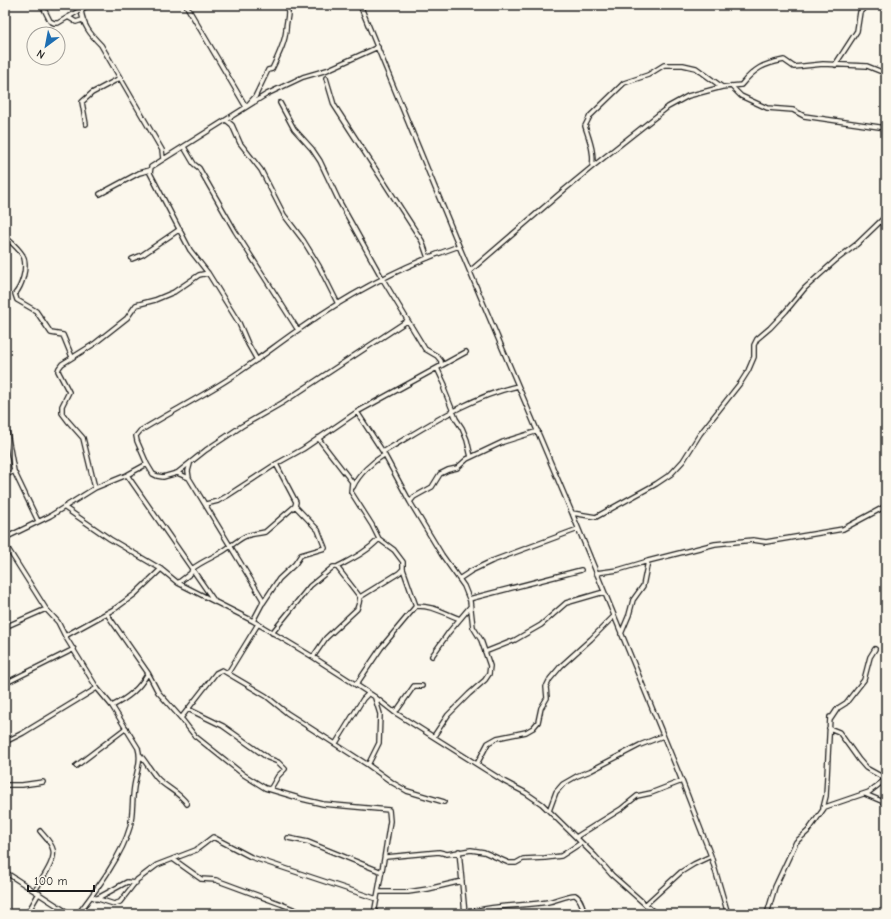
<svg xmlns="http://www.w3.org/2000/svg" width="891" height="919" viewBox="0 0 891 919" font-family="'Comic Neue',sans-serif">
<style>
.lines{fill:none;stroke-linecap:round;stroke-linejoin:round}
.street-casing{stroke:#1c1c1c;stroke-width:6}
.street{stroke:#fbf7ec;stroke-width:3.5}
</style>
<rect width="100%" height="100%" fill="#fbf7ec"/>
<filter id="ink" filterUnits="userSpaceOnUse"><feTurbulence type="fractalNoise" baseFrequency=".025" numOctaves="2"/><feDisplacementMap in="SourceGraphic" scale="8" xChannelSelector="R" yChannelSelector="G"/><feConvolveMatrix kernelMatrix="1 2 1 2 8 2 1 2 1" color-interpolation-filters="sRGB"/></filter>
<g filter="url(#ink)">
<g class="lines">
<g class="street-casing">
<path id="street" d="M42 5 50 21 54 23H58L89 5
M186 5 246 107 255 97 268 70 272 69C278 56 285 43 286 30 286 19 290 16 287 5
M360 5 459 246 572 513 682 781 711 856 728 914
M81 10C83 25 90 34 101 45L162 150 163 159
M68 17 76 22 82 20
M835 65 857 31 860 12 868 5
M326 78 334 105 422 241 428 258
M731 86 741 96 767 108 793 110 804 116 886 128
M280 103 294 129 312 149 320 161 338 199 382 278 425 349 437 356 441 361V366
M226 120 232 125 240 143 261 170 284 215 303 240 319 266 338 304
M86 124 82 102 92 93 120 78
M184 147 194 164 199 168 235 231 298 330
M592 167 668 107 688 96 722 87
M100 194 139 173 150 170
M5 242 10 241C15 246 22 252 24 258 27 269 22 286 15 294L17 300 36 311 51 333 63 335 72 357
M132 259 142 255 180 229
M470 271 564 190 592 167C595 153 589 139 585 126L590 116 624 83 648 75 664 65H683L696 68 722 87 741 85C755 68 763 64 784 60L794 67 823 64 867 66 882 72 886 67
M257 360 248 344 239 323 208 273 190 250 150 173 151 167 267 94 303 77 327 70 378 47
M437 368 445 385 444 389 456 419 462 428 467 440 471 457
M357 412 383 452 410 502
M5 421 14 471
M318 438 352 482 351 492 372 525 379 539 394 550 403 562V569L399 573 360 597
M383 452C426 427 469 397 518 386
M147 464 153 474 157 476 163 477 177 473 206 450 242 426 282 403 407 321
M190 464 188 471 189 478 263 600 262 604 253 621
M177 473 189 478
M127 475 215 602
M5 476 14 471 38 521
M353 487C359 474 372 462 384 455
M95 488 83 438 68 421 62 413V406L69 392 58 371 59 368 62 364 94 344 127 318 136 305 155 300 174 292 199 275 208 273
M206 504 218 501 227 496 276 464 303 449 357 412 466 352
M65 508 110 539 161 569 178 583 253 621 313 657 375 697 394 712 505 782 526 793 542 804 595 856 612 875 656 914
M572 513 596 517 656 484 671 474 683 461 700 434 741 382 748 371 754 357V345L757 339 770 328 786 311 805 288 836 260 857 244 886 216
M5 538 50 516 95 488 127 475 147 464 137 441 136 436 140 431C166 415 193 401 219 385 246 369 272 348 298 330 349 294 401 266 459 246
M5 544 46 609 58 622 65 636 97 688 112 706 138 748C142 761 136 773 134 787 132 800 133 814 130 827 122 856 96 890 78 914
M337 567C352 559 367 552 379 539
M596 573 618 570 648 561
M459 579 471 571 492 561 578 529
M178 583 191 573 192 569C201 562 211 558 220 553 229 548 237 540 246 536 253 533 258 534 265 532L295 506 296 502 276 464
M469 599 581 570
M263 603 279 579 295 564 301 555 325 548 318 530 295 506
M416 606C434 606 444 613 460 619
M107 614 148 673 158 692 181 718 195 736 244 775 265 788 302 799 323 804 389 810 390 821 384 859
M5 627 46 609
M272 633 310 586 333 567H337L360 597 359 603 357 609 326 638 313 657
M621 634 629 615 633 600 643 586 648 561 715 544 753 540 766 542 843 529 886 506
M65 636 116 608 135 594 161 569
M485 652 515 640 541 625 566 603 604 592
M432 656 449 632 470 607
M228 673 258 624
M6 683 74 649
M356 685 381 648 416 606 403 569
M112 706C128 698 139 689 148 673
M188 709 223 726 268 758 278 762 285 769 278 776 271 788 268 789
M394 712 398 709 414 686H422
M181 718 216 673 222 670 266 696 287 713 368 765 393 783 407 791 444 802
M830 720 838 708 846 703 864 680 870 657 875 649
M829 728 839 732 859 760 866 768 886 779
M434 736 448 715 469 694 485 680 489 674 490 666 481 640 473 627 470 601 464 586 442 555 410 502 414 497 432 487 440 474 448 470 457 468 467 459 503 442 538 431
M5 742 23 733 97 688
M336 743 363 699 369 693
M140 755C146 762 151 771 157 778 165 787 182 794 187 804
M477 764 488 743 497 738 526 732 533 728 538 722 541 708 547 698 546 687 550 679 561 666 591 639 614 616
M368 765 379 743 380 714 375 698
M76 766 126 728
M5 786 8 785H22L43 782
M865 794 886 803
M823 808 826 796 830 717
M549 811 556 792 563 784 577 776 590 771 640 745 663 736
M576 837 621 809 637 796 651 793 682 781
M288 838 308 842 382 872
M459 851 465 914
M173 859 201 879 216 880 281 904 305 914
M5 872 70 914
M35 891C40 881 56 861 53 850 52 843 44 836 40 831
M378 892H408L428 889 462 881
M92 897 114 904 120 902 137 880 157 865 196 850 213 837 251 857 377 899
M96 899 127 882 136 883
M646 904 681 872 694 864 711 856
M611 911 612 914
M27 914 39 893
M374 914 384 859 386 857 439 852 447 854 471 850 484 852 509 863H516L523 859 545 858 561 856 581 843
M465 914C491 905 521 906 548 902 555 901 570 894 575 895 581 898 583 908 585 914
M767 914 775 887 796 842 808 831 825 807 869 792 886 779
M883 914 886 912"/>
</g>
<use href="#street" class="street"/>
</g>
</g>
<rect width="891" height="919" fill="none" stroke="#fbf7ec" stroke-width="20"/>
<rect x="10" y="10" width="871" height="899" fill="none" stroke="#1c1c1c" stroke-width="1.5" filter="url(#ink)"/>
<g transform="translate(46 46) rotate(212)"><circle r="19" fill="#fbf7ec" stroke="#a29f99"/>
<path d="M0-3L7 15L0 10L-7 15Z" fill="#1f6fb2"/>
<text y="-6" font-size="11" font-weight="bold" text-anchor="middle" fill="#1c1c1c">N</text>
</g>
<path d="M28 885v6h66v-6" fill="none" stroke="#1c1c1c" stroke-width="2"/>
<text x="34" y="885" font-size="12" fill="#1c1c1c" stroke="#fbf7ec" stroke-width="3" paint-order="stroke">100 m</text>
</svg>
